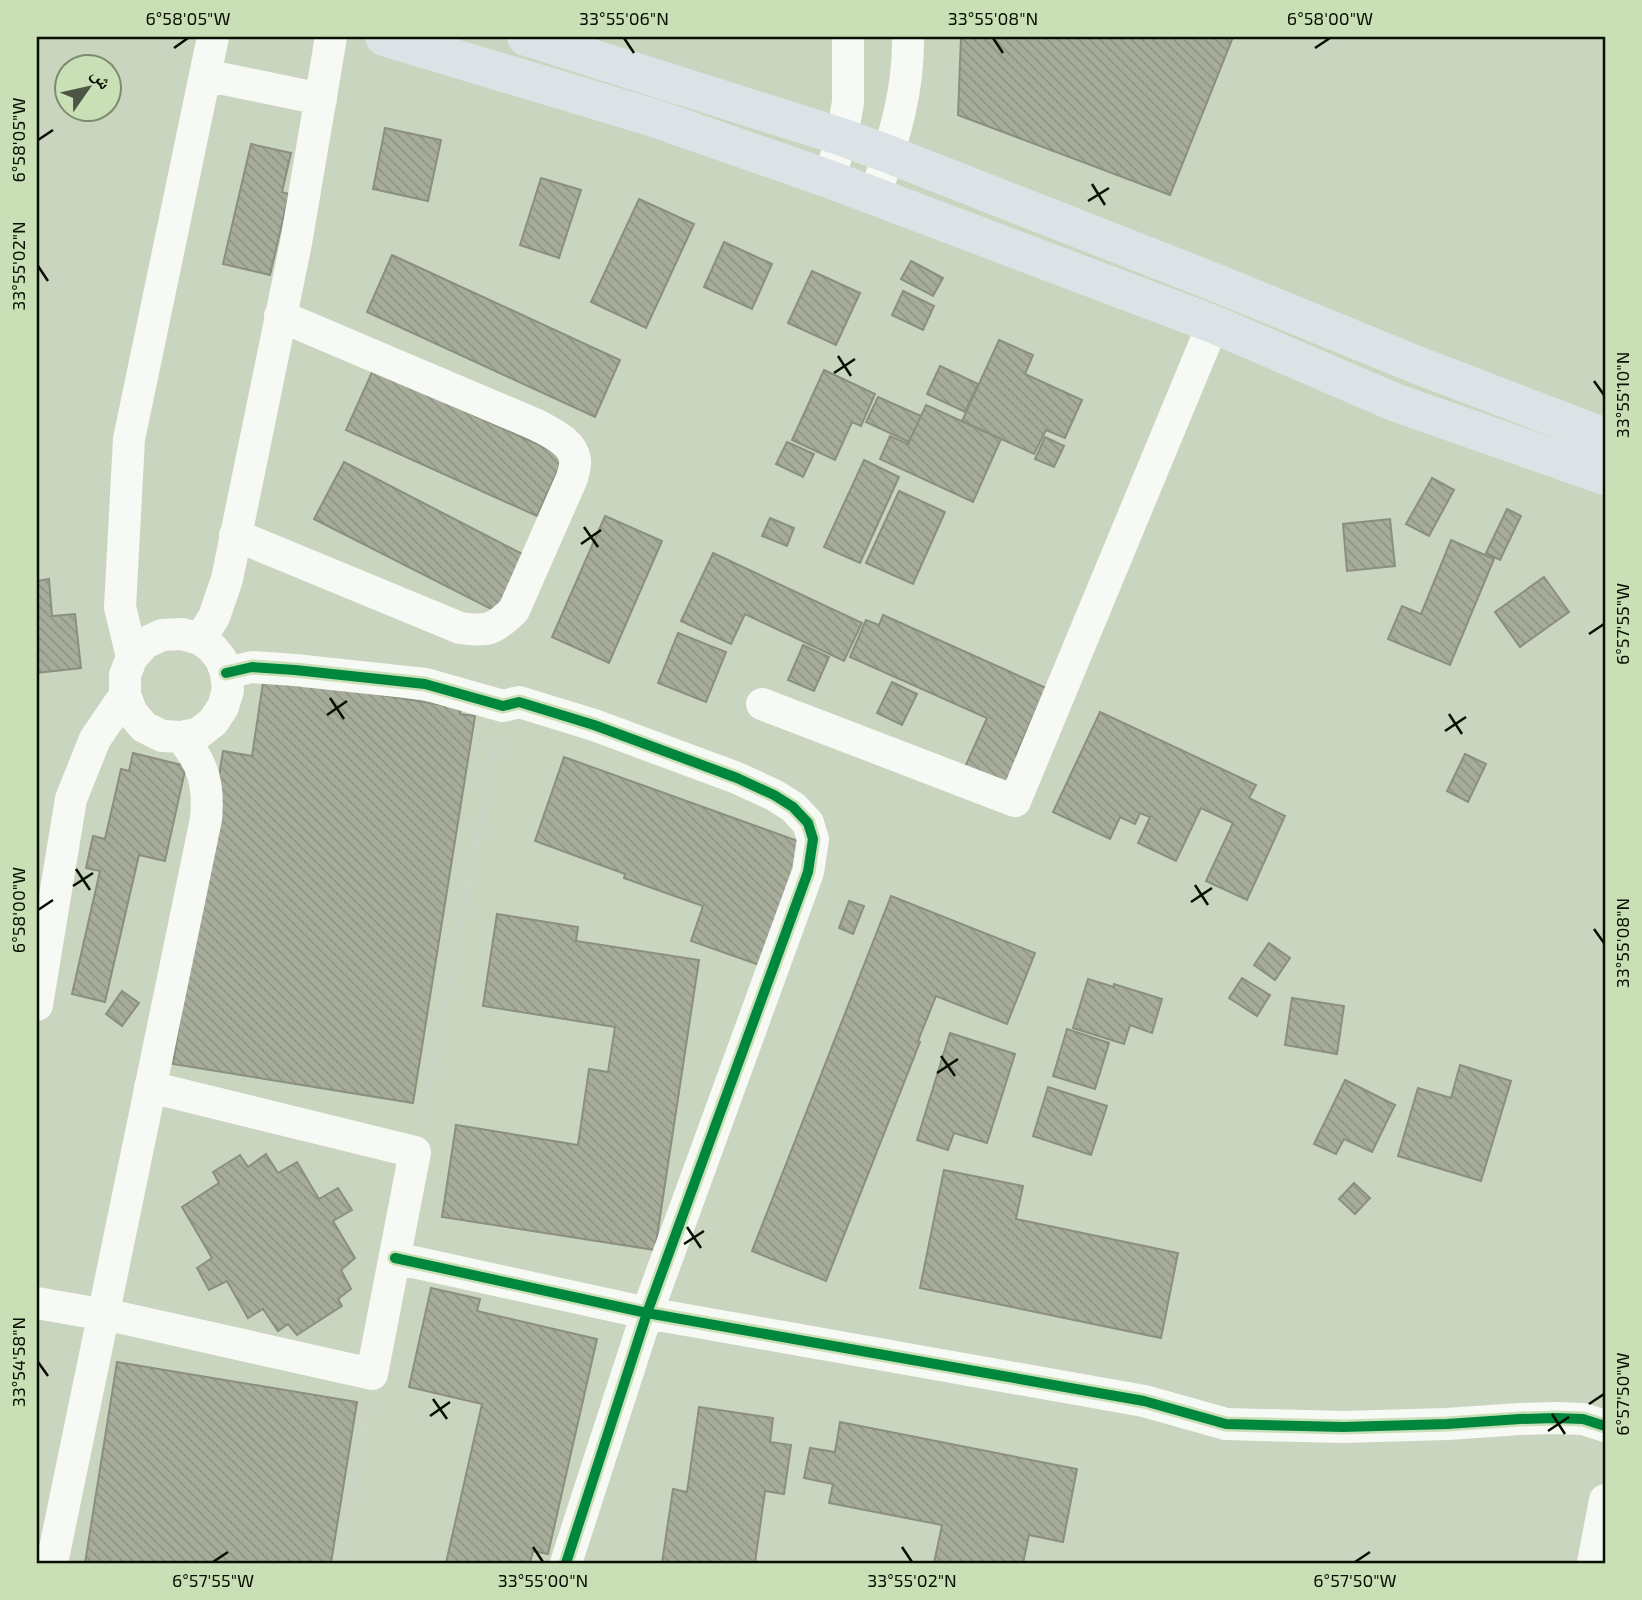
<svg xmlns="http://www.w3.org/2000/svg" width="1642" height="1600" viewBox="0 0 1642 1600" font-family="'Exo 2','Noto Naskh Arabic',sans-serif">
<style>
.building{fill:url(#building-back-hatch);stroke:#8a8f7e;stroke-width:2}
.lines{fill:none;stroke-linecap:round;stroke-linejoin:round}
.path{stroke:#cfd3cc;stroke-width:4.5;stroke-dasharray:5 3.5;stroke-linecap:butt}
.minor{stroke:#f7f9f5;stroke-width:32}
.primary{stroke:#dce3e6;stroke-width:38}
.cycleway-casing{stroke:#c9dfb5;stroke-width:15}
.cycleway{stroke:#00873e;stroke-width:10}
.ticks{fill:none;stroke:#091003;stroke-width:2.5}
.neatline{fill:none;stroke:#091003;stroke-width:2.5}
.ticks-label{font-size:18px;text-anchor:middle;fill:#091003}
</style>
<defs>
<pattern id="building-back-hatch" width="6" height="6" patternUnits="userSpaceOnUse" patternTransform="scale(1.75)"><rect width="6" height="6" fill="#a8ad9b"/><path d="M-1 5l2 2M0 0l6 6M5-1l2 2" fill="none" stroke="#8f9484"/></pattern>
</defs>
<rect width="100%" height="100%" fill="#cad5bf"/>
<path class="building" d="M961 37H1233L1170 195 958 115Z
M385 128 441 140 428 201 373 189Z
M251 144 291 153 282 192 289 194 270 275 223 264Z
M541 178 581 190 559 258 520 245Z
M639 199 694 224 646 328 591 302Z
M724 242 772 264 752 309 704 287Z
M392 255 620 360 595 417 367 312Z
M911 261 943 278 933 296 901 279Z
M812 271 860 293 836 345 788 323Z
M903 291 934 306 923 330 892 315Z
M999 340 1033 355 1025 374 1082 400 1065 438 1046 430 1034 454 962 421Z
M940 366 978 384 965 412 927 394Z
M373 370 564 456 537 516 346 430Z
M824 370 875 394 861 426 852 422 835 460 792 440Z
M878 397 921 416 909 442 866 422Z
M926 405 1001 439 973 502 880 459 890 436 908 444Z
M1045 437 1064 446 1054 467 1035 459Z
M787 442 814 454 803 477 776 464Z
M864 460 899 477 860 563 824 547Z
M344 462 528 557 499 613 314 519Z
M1432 478 1454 490 1429 536 1406 524Z
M899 491 945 512 913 584 866 563Z
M1507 509 1521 516 1500 560 1486 553Z
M605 516 662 541 609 663 552 637Z
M770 518 794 528 787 546 762 536Z
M1390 519 1395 566 1347 571 1343 524Z
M1451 540 1494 559 1450 665 1388 639 1402 606 1421 614Z
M713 553 862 623 844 661 745 614 731 644 681 621Z
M1544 577 1569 612 1520 647 1495 612Z
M49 579 52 616 75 614 81 668 37 673V581Z
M883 615 1046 688 1016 755 1022 758 1009 787 965 767 987 718 850 657 866 620 879 625Z
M678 633 726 652 706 702 658 683Z
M803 645 829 657 814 691 788 680Z
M264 676 461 708 460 714 475 716 413 1103 173 1064 223 751 252 756Z
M892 682 917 694 902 725 877 713Z
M1100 712 1256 785 1249 798 1285 816 1247 900 1206 881 1233 823 1201 808 1176 861 1138 843 1150 817 1140 813 1135 824 1120 817 1110 839 1053 812Z
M133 753 186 766 165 861 139 855 105 1002 72 994 100 871 86 868 93 836 105 839 121 769 129 771Z
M1465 754 1486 764 1468 802 1447 791Z
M564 757 809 845 765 967 691 941 703 906 624 878 625 874 535 841Z
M891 896 1035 953 1007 1024 936 996 918 1041 920 1042 826 1281 752 1251Z
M849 901 864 906 853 934 839 928Z
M497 914 578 927 576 941 699 960 655 1250 442 1217 456 1125 578 1145 589 1069 608 1072 615 1027 483 1006Z
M1269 943 1290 958 1275 980 1254 965Z
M1242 978 1270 995 1257 1016 1229 998Z
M1088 979 1114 987V984L1162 999 1152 1033 1130 1025 1124 1044 1073 1028Z
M122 991 139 1003 122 1026 106 1014Z
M1292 998 1344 1006 1337 1054 1285 1045Z
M1067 1029 1109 1043 1095 1089 1053 1076Z
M950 1033 1015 1054 987 1143 954 1133 948 1150 917 1140Z
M1460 1065 1511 1081 1481 1181 1398 1156 1418 1088 1451 1098Z
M1345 1080 1395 1105 1372 1152 1344 1139 1336 1154 1314 1144Z
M1048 1087 1107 1106 1091 1155 1033 1136Z
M266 1154 278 1173 297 1162 319 1199 338 1188 352 1210 333 1221 355 1258 341 1270 351 1289 338 1299 342 1306 297 1335 288 1324 278 1331 263 1309 248 1318 227 1281 209 1290 197 1268 212 1258 182 1207 219 1183 213 1172 240 1155 248 1167Z
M944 1170 1023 1186 1016 1219 1178 1253 1161 1338 920 1288Z
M1354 1183 1370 1198 1355 1214 1339 1199Z
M431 1288 480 1299 477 1311 597 1339 548 1554 533 1551 530 1563H446L482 1404 409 1387Z
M117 1362 357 1402 331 1563H85Z
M699 1407 773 1418 770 1442 791 1445 784 1494 765 1491 755 1563H662L673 1489 687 1492Z
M840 1422 1077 1469 1063 1542 1029 1535 1023 1563H934L942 1525 829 1503 833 1484 804 1478 810 1448 835 1452Z"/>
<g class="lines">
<path class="path" d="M422 1121 497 738
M339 1563 367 1406"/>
<path class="minor" d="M205 75 321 99
M829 179 842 137 848 102V37
M875 196C892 142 909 95 908 37
M235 535 460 628C487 632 494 630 514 610L572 478C573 473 576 466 575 460 573 442 551 433 537 425L280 316
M200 639 214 617 227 579 296 243 331 37
M132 657 145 643 162 635 182 634 200 639 212 648 221 659 226 673 228 690 223 707 213 722 199 733 181 737 162 736 144 727 132 713 125 695V675L132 657 120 607 129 439 213 37
M226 673 252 667 295 670 425 684 503 706 519 702 594 725 737 778 774 795 793 807 808 823 813 839 808 872 647 1313 566 1563
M762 704 1015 801 1213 324
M37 1005 71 799 95 739 125 695
M395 1258 647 1313 1144 1401 1226 1424 1343 1427 1447 1424 1520 1419 1555 1418 1583 1419 1605 1426
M37 1303 122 1318 372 1374 415 1152 150 1087
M52 1563 206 819C209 785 204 764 181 737
M1593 1563 1605 1500"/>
<path class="primary" d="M384 37 654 118 829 179 1213 324 1394 402 1605 476
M526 37 842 137 888 154 1219 284 1417 365 1605 437"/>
<g class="cycleway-casing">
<path id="cycleway" d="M226 673 252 667 295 670 425 684 503 706 519 702 594 725 737 778 774 795 793 807 808 823 813 839 808 872 647 1313 566 1563
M395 1258 647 1313 1144 1401 1226 1424 1343 1427 1447 1424 1520 1419 1555 1418 1583 1419 1605 1426"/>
</g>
<use href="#cycleway" class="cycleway"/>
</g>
<path class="ticks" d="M624 38 634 53M993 38 1003 53M174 48 188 38M1315 48 1330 38M38 140 53 130M1092 184 1105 205M1088 201 1109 188M38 266 48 281M838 356 851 376M834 373 855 359M1594 381 1604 395M584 527 598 547M581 544 601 530M1589 634 1604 624M330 698 344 719M1449 714 1462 734M327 715 347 701M1445 731 1466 717M76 869 90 890M1195 885 1208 905M73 886 93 873M1191 902 1212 888M38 910 53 900M1594 929 1604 943M941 1056 955 1076M937 1073 958 1059M687 1227 701 1248M684 1244 704 1231M38 1362 48 1376M433 1399 447 1419M1589 1404 1604 1394M1552 1414 1565 1434M430 1416 450 1402M1548 1431 1569 1417M533 1547 543 1562M902 1547 912 1562M213 1562 228 1552M1355 1562 1370 1552"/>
<rect width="1642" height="1600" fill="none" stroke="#c9dfb5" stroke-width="77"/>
<g transform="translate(88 88) rotate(56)"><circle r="33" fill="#c9dfb5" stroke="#7c8c6e" stroke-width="2"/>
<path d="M0-5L12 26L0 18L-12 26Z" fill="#4d5545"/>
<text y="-10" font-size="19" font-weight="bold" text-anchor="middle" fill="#091003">ش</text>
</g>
<rect x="38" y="38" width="1566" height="1524" class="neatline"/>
<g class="ticks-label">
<text x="188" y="25">6°58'05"W</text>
<text x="624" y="25">33°55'06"N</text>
<text x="993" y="25">33°55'08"N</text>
<text x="1330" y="25">6°58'00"W</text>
<text transform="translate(19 140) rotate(-90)" y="6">6°58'05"W</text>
<text transform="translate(19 266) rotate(-90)" y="6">33°55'02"N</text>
<text transform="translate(1623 395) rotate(-90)" y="6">33°55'10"N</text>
<text transform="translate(1623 624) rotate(-90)" y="6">6°57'55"W</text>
<text transform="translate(19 910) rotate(-90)" y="6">6°58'00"W</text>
<text transform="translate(1623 943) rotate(-90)" y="6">33°55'08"N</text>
<text transform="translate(19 1362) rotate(-90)" y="6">33°54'58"N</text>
<text transform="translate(1623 1394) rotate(-90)" y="6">6°57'50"W</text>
<text x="213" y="1587">6°57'55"W</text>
<text x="543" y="1587">33°55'00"N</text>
<text x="912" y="1587">33°55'02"N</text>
<text x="1355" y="1587">6°57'50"W</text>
</g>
</svg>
